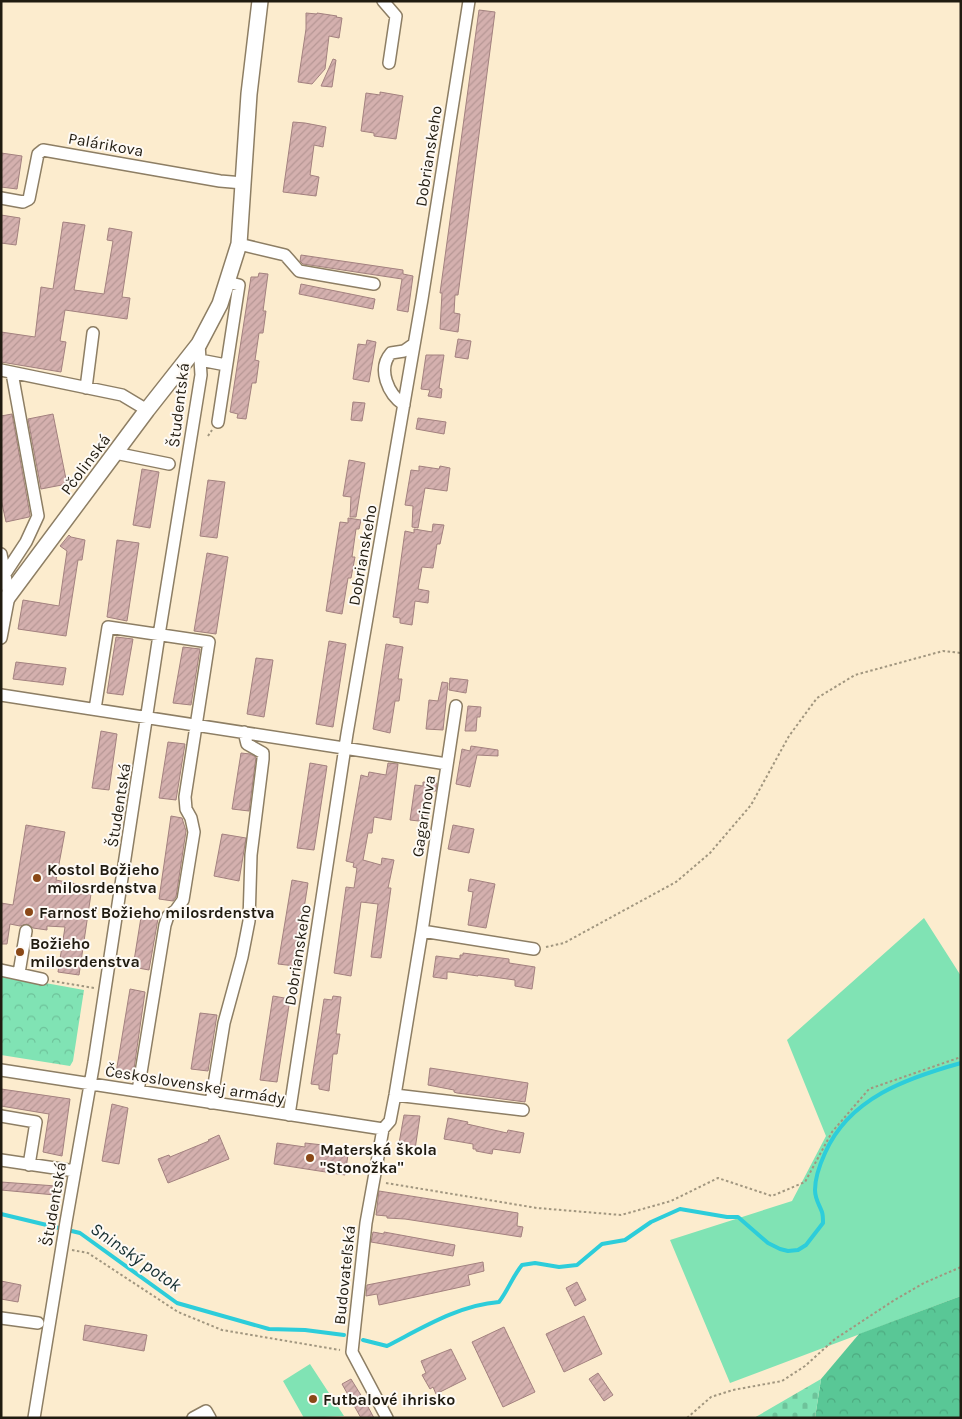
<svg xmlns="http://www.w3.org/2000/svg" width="962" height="1419" viewBox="0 0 962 1419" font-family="Karla,sans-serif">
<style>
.green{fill:#80e3b4}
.forest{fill:url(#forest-crowns)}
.cemetery{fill:url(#cemetery-stones)}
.park{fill:url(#park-crowns)}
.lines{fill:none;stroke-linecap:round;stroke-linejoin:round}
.stream{stroke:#2dcdda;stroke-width:4}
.building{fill:url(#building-hatch);stroke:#a3817f}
.minor-casing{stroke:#8d7e64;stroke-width:14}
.major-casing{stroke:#8d7e64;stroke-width:18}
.path{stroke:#a1967f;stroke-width:2;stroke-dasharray:2.5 2.5;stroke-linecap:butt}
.minor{stroke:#fff;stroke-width:11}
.major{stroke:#fff;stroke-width:15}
.poi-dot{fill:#8a4817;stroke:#fefaf5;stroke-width:2}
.labels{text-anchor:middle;stroke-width:4;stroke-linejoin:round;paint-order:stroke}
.street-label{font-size:16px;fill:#201b10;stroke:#fefaf5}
.poi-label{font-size:16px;font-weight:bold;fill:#201b10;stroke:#fefaf5;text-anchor:start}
.water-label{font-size:18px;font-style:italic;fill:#152e30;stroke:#fefaf5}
</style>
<defs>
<pattern id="forest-crowns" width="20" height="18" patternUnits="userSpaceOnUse" patternTransform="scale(1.25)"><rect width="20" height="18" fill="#59c796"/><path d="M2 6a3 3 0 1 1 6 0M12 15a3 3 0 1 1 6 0" fill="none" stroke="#4daa80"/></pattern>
<pattern id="cemetery-stones" width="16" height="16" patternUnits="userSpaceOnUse" patternTransform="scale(1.25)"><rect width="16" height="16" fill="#80e3b4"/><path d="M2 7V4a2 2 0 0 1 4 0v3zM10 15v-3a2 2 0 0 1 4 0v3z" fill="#6ec29a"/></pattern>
<pattern id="park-crowns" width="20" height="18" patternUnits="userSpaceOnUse" patternTransform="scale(1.25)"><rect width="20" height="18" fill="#80e3b4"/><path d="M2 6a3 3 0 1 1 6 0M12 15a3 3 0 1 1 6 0" fill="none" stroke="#6ec29a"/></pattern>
<pattern id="building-hatch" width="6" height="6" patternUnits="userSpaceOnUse" patternTransform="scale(1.25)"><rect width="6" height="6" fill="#d4b0ae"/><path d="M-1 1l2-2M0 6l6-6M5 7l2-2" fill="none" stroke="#b69795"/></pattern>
</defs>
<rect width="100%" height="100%" fill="#fcecce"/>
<path class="green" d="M924 918 961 976V1296L730 1383 670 1240 792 1201 826 1136 787 1040Z
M310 1364 344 1416 304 1418 283 1381Z"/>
<path class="forest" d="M961 1296V1418H815L821 1379 859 1334Z"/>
<path class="cemetery" d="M821 1379 815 1418H754Z"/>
<path class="park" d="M1 975 84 990 73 1061 70 1066 1 1055Z"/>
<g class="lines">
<path class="stream" d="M1 1214 80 1233 177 1303 269 1329 305 1330 344 1335
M363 1340 387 1346C422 1328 459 1305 499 1302 508 1290 513 1276 522 1265L535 1263 559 1267 577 1265 602 1244 625 1240 651 1222 680 1209 727 1217H738L768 1243 780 1249 788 1251 798 1250 806 1245 823 1223C823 1220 823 1215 822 1212 819 1204 815 1199 815 1190 815 1178 820 1164 825 1153 849 1098 907 1078 961 1063"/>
</g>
<path class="building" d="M479 10 495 12 465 242 458 295H455L454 313 460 314 458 332 440 329 442 293H440Z
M306 13 317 14V13L337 16 336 17 342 18 339 38 329 36 325 69 312 84 298 82 306 29Z
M333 59 336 60 332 87 321 86Z
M380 92 403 96 396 139 374 136V133L361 131 366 93 380 95Z
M293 122 305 123 326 127 323 147 314 145 310 175 319 177 316 196 283 192Z
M1 153 22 156 17 189 1 187Z
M1 215 20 218 16 245 1 243Z
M63 222 85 225 74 290 104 294 113 241 107 240 109 228 132 232 122 297 130 298 127 319 65 310 60 341 66 342 61 372 1 362V332L35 337 41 287 53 289Z
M301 255 403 270V274L413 276 408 312 397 310 402 279 303 264 300 261Z
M259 273 268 274 263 311H266L263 333H259L255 360 259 361 256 383H252L246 419 237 418 238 414 230 412 251 277H258Z
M301 284 375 299 373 309 299 294Z
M458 339 471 341 468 359 455 357Z
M367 340 376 342 369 382 353 379 358 344 366 345Z
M426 355H444L439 388 442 389 441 398 428 396 430 390 421 389Z
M353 402 365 403 362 421 351 420Z
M12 414 30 515 29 517 6 522 1 499V416Z
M53 414 67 484 41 489 28 419Z
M418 418 446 422 444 434 416 429Z
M349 460 365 463 356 517H350L351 497 343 496Z
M419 466 439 469 440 466 450 468 447 491 425 488 418 528 412 527 413 506 405 505 411 470 419 471Z
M142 469 159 472 150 528 133 525Z
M208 480 225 482 217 538 200 536Z
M348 518 361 520 359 529H356L352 557H355L351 578H348L342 614 326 611 340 522 348 523Z
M433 524 444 525 440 544H437L433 568 422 567 418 589 429 591 428 603 415 601 412 625 400 623V618L393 617 405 531 414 533V529L432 532Z
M69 535 71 537 85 540 82 560H78L66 636 18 629 23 600 59 606 67 551 60 546Z
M117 540 139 543 127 621 107 617Z
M207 553 228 557 216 634 194 631Z
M116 637 133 639 123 695 107 693Z
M329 641 346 644 333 727 316 724Z
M386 644 403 647 398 679H402L399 701H395L390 733 373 729Z
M183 647 200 649 191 705 173 703Z
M256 658 273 660 264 717 247 714Z
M16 662 66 668 63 685 13 679Z
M450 678 468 680 466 693 449 690Z
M442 682 448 683 443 730 426 729 429 700 438 701Z
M468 706 481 707 480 717H477L476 731H465Z
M101 731 117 734 109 790 92 788Z
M168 742 185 744 176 800 159 798Z
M471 746 498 750V756L477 755 470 787 456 784 462 749 470 751Z
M241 753 250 754 256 757 249 811 232 809Z
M310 763 327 766 314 850 297 848Z
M388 763 398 764 391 820 374 817 372 833H368L363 860 381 865 382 858 394 860 388 888H391L381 958 371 957 378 904 361 902 351 976 334 973 346 887 354 888 357 868 353 867 354 863 346 861 361 775 368 777 369 772 386 775Z
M423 782 437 783 436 791H431L427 822 410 820 415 785 423 786Z
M171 816 182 818 186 831 176 897 173 901 159 899Z
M26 825 65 832 56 880 92 887 79 975 58 972 65 927 47 926V930L33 928 27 924 20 926 10 924 7 944H1V903L13 905Z
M453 825 474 829 469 853 448 849Z
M222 834 246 838 239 881 214 876Z
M470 879 495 884 486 928 468 925 473 892 468 891Z
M292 880 308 883 295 966 278 964Z
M142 911 159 913 149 970 133 967Z
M463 953 509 959V963L535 967 532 989 515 986V980L478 975V976L450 972H447V979L433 977 436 956 460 959V955H463Z
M130 989 145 992 133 1076 116 1073Z
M273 996 290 999 277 1082 260 1080Z
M333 996 341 997 336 1034H340L337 1054H333L329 1091 319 1089V1085L311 1084 324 999 332 1000Z
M200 1013 217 1015 208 1071 191 1069Z
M430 1068 528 1083 525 1102 457 1093 454 1092V1090L428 1085Z
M1 1089 70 1099 62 1156 43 1152 49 1114 1 1106Z
M112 1104 128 1108 119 1164 102 1161Z
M404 1115 420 1116 414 1156 405 1155 406 1151 398 1149Z
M448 1118 468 1122 467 1124 507 1133 508 1130 524 1133 520 1153 493 1149 492 1154 476 1151V1149H473V1144L444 1139Z
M219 1135 229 1159 168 1183 158 1159 169 1155 170 1157 209 1141 208 1140Z
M277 1143 305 1147V1143L323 1145 322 1151 348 1155 345 1175 274 1164Z
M1 1182 56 1186 55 1195 1 1190Z
M379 1191 518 1213 517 1226 523 1227 521 1237 405 1219 387 1218V1216L376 1215Z
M373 1232 384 1234V1232L455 1245 453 1256 371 1242Z
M483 1262 484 1271 468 1275 470 1285 379 1305 377 1294 366 1296 367 1285Z
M1 1281 21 1285 18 1302 1 1299Z
M577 1282 586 1300 575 1306 566 1288Z
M584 1316 602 1354 564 1372 546 1334Z
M85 1325 147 1335 144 1351 83 1340Z
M504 1327 535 1392 503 1407 472 1342Z
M451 1349 466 1379 436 1394 433 1387 430 1389 422 1375 426 1373 421 1361Z
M598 1373 613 1395 604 1401 589 1379Z
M351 1379 367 1405 374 1418H361L342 1384Z"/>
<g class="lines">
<g class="minor-casing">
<path id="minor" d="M383 1 396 16 389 63
M1 198 23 202 29 199 38 154 43 150 220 181 243 183
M239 244 285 255 299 271 374 284
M200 360 226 365
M1 370 122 395 147 410
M86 388 93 333
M404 405C388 394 377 369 391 353L404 351 414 344
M218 422 239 285 227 282
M115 453 169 464
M1 554 9 596 1 638
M5 574 26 542 38 516 12 373
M1 695 447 764
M95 709 108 627 209 642 185 797 186 809 191 818 194 832 183 900 176 910 168 916 165 925 138 1091
M422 931 534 949
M1 970 42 979
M19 973 26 931
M1 1070 383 1129
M395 1095 523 1110
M211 1103 224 1023 242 957 249 921 251 855 263 759V753L247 744 244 732
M289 1115 347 734 422 299 469 1
M1 1116 36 1122 29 1165
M1 1160 75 1171
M1 1318 38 1323
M34 1418 66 1222 94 1062 159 635 201 375 199 344
M193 1418 206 1411 210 1418
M387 1418 352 1352 366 1223 383 1129 390 1121 395 1095 422 931 456 706"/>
</g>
<g class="major-casing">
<path id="major" d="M1 606 147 410 199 344 220 304 239 244 249 94 260 1"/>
</g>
<path class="path" d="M208 436 212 430
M546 947 564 943 676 882 710 853 751 805 789 736 817 698 855 675 943 651 961 653
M52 981 94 988
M386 1183 537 1208 621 1215 671 1201 718 1178 772 1196 805 1182 832 1132 869 1089 961 1057
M72 1250 88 1253 178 1312 222 1330 340 1350
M687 1418 711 1397 733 1390 782 1381 805 1366 835 1339 893 1301 924 1283 961 1267"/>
<use href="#minor" class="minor"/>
<use href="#major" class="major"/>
</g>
<g class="poi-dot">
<circle cx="37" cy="878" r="5"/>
<circle cx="29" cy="912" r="5"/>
<circle cx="20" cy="952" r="5"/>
<circle cx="310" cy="1158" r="5"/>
<circle cx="313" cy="1399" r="5"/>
</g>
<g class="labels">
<g class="street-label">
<text transform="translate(106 144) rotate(10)" y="6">Palárikova</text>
<text transform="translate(428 156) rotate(-81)" y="6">Dobrianskeho</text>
<text transform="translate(178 405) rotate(-83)" y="6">Študentská</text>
<text transform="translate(85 464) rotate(-53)" y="6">Pčolinská</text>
<text transform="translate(362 555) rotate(-80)" y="6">Dobrianskeho</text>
<text transform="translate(118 805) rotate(-81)" y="6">Študentská</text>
<text transform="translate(423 816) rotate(-81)" y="6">Gagarinova</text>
<text transform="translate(297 955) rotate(-81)" y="6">Dobrianskeho</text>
<text transform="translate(195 1084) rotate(9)" y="6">Československej armády</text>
<text transform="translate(53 1204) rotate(-80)" y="6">Študentská</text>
<text transform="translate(344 1275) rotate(-84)" y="6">Budovateľská</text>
</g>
<g class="poi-label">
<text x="47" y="875">Kostol Božieho<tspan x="47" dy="18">milosrdenstva</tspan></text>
<text x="39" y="918">Farnosť Božieho milosrdenstva</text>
<text x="30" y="949">Božieho<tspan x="30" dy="18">milosrdenstva</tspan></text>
<text x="320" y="1155">Materská škola<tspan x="320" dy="18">"Stonožka"</tspan></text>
<text x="323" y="1405">Futbalové ihrisko</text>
</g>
<g class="water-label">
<text transform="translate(136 1257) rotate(35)" y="6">Sninský potok</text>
</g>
</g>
<rect width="962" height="1419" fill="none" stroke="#201b10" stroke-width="5"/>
</svg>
